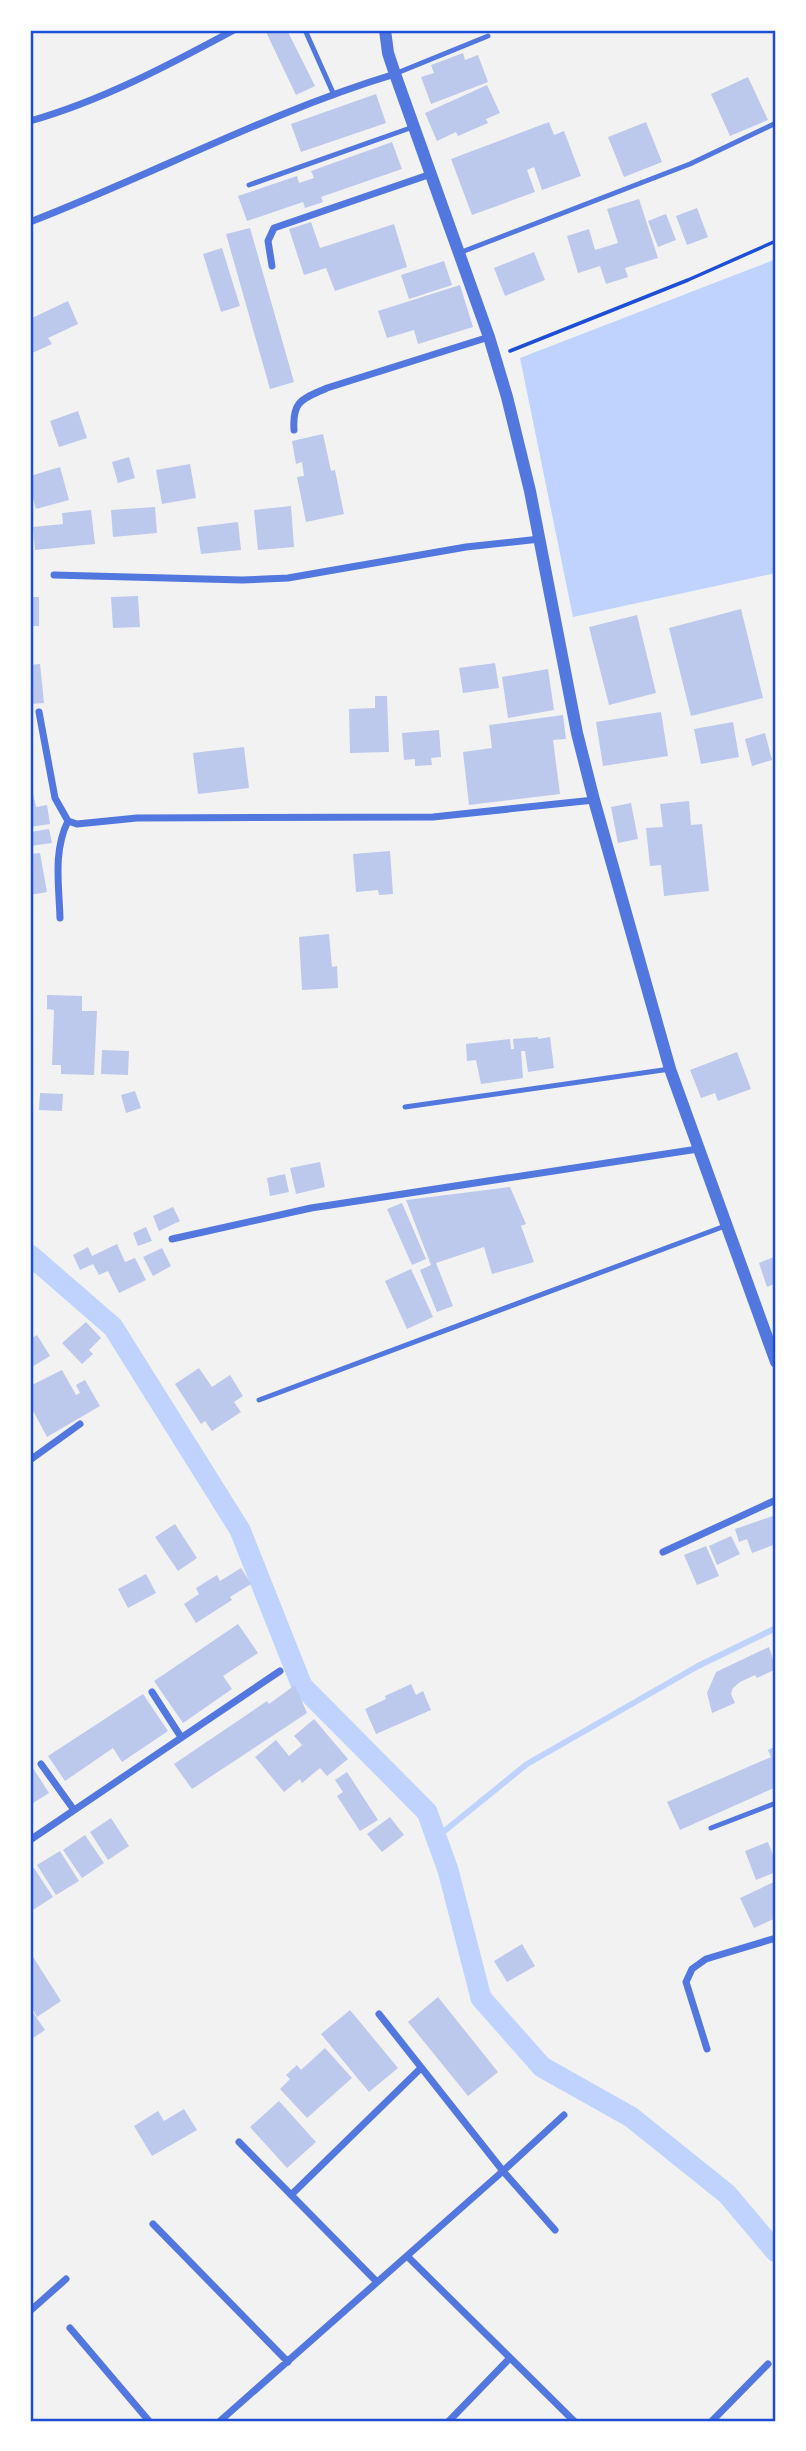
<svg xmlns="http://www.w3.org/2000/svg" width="806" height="2451" viewBox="0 0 806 2451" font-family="Helvetica,sans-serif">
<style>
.water{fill:#bfd3fe}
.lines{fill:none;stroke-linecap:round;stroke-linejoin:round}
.stream{stroke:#bfd3fe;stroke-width:6}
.canal{stroke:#bfd3fe;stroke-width:21}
.building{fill:#bdc9ec}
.path{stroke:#1d4ed8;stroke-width:3.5}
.service{stroke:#5277de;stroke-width:5}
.minor{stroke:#5277de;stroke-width:7}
.tertiary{stroke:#5277de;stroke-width:12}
.neatline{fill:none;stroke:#1d4ed8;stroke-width:2.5}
</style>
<rect width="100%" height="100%" fill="#f2f2f2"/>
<path class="water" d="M776 259V573L573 617 520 358Z"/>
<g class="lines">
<path class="stream" d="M437 1837 527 1764 698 1666 776 1628"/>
<path class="canal" d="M30 1255 113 1327 240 1530 302 1686 427 1812 448 1870 481 1998 542 2067 631 2117 727 2194 776 2252"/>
</g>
<path class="building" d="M270 30H287L315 86 296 95 266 32Z
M463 53 465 60 478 55 488 82 431 104 421 77 434 73 431 65Z
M748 77 768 120 730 136 711 94Z
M487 85 500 113 486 119 488 123 458 136 456 132 437 141 425 113Z
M376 94 386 123 301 152 291 124Z
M549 122 554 135 564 131 581 176 542 190 534 167 527 170 535 192 472 215 451 159Z
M646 122 662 162 624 177 608 137Z
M392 142 402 169 321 197 323 202 305 208 303 202 247 221 238 196 297 176 299 183 314 178 311 171Z
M639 199 658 258 625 268 628 277 606 284 600 266 578 273 567 236 589 229 595 250 618 243 607 209Z
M697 208 708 237 687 245 676 216Z
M666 214 676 240 658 247 648 221Z
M311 222 320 248 394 224 407 267 335 291 326 268 304 275 289 229Z
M250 228 294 382 270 389 226 234Z
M222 248 240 306 221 312 203 254Z
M534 252 545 280 505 296 494 268Z
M444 261 452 285 409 299 401 275Z
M460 285 473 327 418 344 414 330 387 338 378 311Z
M68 301 78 324 48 338 52 344 30 354V319Z
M78 411 87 438 59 447 50 421Z
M323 434 331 471 335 470 344 514 306 522 297 477 304 476 302 462 296 464 292 441Z
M129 457 135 478 118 483 112 462Z
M190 464 196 498 162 504 156 470Z
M60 467 69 500 36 509 30 487V476Z
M291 506 294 547 258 550 254 510Z
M155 507 157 533 113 537 111 510Z
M91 510 95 544 35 550 33 527 63 524 62 513Z
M238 522 241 550 201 554 197 527Z
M138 596 140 627 113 628 111 597Z
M30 597H39V626H30Z
M741 609 763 698 691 716 669 628Z
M637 615 656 693 609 705 589 627Z
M495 663 499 688 463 693 459 668Z
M40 664 44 703 30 704V665Z
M548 669 554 710 508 718 502 677Z
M375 696H387L389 752 350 753 349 709 375 708Z
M661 712 668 756 603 766 596 722Z
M563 715 566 739 553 740 560 794 469 805 463 752 492 748 489 725Z
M733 722 739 757 701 764 694 729Z
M439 730 441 757 431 758 432 765 415 766V759L404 760 402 733Z
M765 733 772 760 752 766 745 739Z
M244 747 249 788 198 794 193 753Z
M30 778 36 807 47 805 50 824 30 827Z
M689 801 691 825 702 824 709 891 664 896 661 865 650 866 646 828 663 827 660 804Z
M631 803 638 839 618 843 611 807Z
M49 829 52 843 30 846V832Z
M390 851 393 894 379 895 378 890 356 892 353 854Z
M40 853 47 892 30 895V854Z
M329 934 332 967 337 966 338 988 302 990 299 937Z
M47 995 82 996V1011H97L94 1075 61 1074V1065H52L54 1010 47 1009Z
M538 1037V1039L550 1037 554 1068 528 1072 525 1051H521L523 1078 481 1084 476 1060 467 1061 466 1044 510 1039 511 1049H514L513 1039Z
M102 1050 129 1051 128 1075 101 1074Z
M737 1052 751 1089 718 1101 715 1093 701 1098 690 1070Z
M135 1091 141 1108 126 1113 121 1095Z
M40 1093 63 1094 62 1111 39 1110Z
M320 1162 325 1187 296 1194 290 1168Z
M285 1174 289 1192 270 1196 267 1178Z
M510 1187 526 1224 521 1226 534 1262 492 1274 484 1247 436 1263 453 1306 437 1312 420 1270 431 1265 406 1200Z
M402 1203 426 1259 412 1265 387 1209Z
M173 1207 180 1221 159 1231 153 1216Z
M146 1227 152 1241 138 1246 133 1233Z
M117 1244 125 1262 135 1258 146 1280 119 1293 108 1271 99 1275 93 1264 80 1270 73 1255 88 1247 92 1256Z
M162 1248 171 1266 153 1276 143 1257Z
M776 1256V1283L767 1287 759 1263Z
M411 1269 433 1317 407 1329 385 1281Z
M86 1322 101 1338 89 1350 93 1354 82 1364 62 1343Z
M37 1335 50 1356 30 1368V1339Z
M199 1368 212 1387 230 1375 243 1396 234 1402 241 1412 212 1431 205 1421 201 1424 175 1384Z
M62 1370 76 1395 80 1393 76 1385 85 1380 100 1406 47 1437 30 1405V1386Z
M776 1515V1544L752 1553 747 1539 739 1542 735 1529Z
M175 1524 197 1558 178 1571 155 1537Z
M731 1536 740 1554 717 1565 709 1546Z
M706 1546 719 1576 697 1585 684 1555Z
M241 1568 251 1584 230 1597 232 1600 196 1623 184 1604 199 1594 196 1588 217 1575 220 1581Z
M146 1574 156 1593 128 1608 118 1589Z
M238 1624 258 1653 223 1676 232 1689 183 1723 154 1681Z
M769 1647 776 1669 757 1678 755 1675 740 1682 733 1688 731 1694 735 1703 712 1713 707 1693 716 1672Z
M411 1684 416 1695 423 1691 431 1710 376 1734 365 1709 386 1699 385 1696Z
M295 1685 307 1713 192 1789 174 1764 267 1701 269 1704Z
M143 1694 168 1731 122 1762 113 1748 65 1781 48 1756Z
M314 1719 348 1759 327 1776 320 1768 302 1783 300 1779 284 1792 255 1757 276 1740 289 1756 302 1745 294 1736Z
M776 1746V1787L680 1830 667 1802 771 1757 768 1750Z
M33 1768 49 1793 30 1805V1770Z
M347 1772 378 1820 360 1831 337 1796 343 1792 335 1780Z
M390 1817 404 1835 382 1852 367 1834Z
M111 1818 129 1846 108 1860 90 1832Z
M85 1835 104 1863 82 1878 63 1850Z
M768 1842 776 1863V1872L756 1880 745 1851Z
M60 1851 79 1881 56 1895 37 1865Z
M34 1868 53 1897 30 1912V1870Z
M776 1881V1918L754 1928 740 1898Z
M522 1944 535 1966 507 1982 494 1961Z
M30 1952 61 2001 37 2017 30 2005Z
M438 1997 498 2072 468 2096 408 2022Z
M30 2008 45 2030 30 2040Z
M350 2010 398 2068 369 2092 321 2034Z
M325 2048 352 2078 307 2118 280 2089 290 2079 286 2075 297 2065 301 2070Z
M279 2101 316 2142 287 2168 250 2127Z
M184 2109 197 2130 152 2156 134 2126 158 2111 164 2121Z"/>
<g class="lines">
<path class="path" d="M510 351 688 280 776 241"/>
<path class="service" d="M305 30 334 95
M397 73 488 36
M249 185 413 127
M459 253 690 164 776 123
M405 1107 670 1069
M259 1400 725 1226
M711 1828 776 1803"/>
<path class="minor" d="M30 121C101 101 169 65 234 30
M30 222C152 175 269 112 395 74
M272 266 268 241 274 228 431 174
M294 430C292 400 303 399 327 388L489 337
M54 575 242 580 288 578 466 547 540 539
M39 712 55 798 68 821 77 824 137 818 433 817 594 800
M60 918C59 885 53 851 68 821
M172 1239 311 1208 698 1149
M30 1460 80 1424
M663 1552 776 1500
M152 1692 181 1737
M41 1764 74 1810
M30 1840 280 1671
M707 2049 686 1982 692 1969 706 1959 776 1938
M239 2142 377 2282
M291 2195 421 2068
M153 2224 288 2362
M555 2230 503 2171 564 2115
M407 2256 574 2421
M30 2311 66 2279
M70 2328 149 2421
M220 2421 503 2171 379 2014
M449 2421 510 2358
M712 2421 768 2364"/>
<path class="tertiary" d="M385 30 388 53 395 74 489 337 507 397 530 491 577 733 594 800 670 1069 776 1362"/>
</g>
<rect width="806" height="2451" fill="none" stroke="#ffffff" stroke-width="63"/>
<rect x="32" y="32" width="742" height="2388" class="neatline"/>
</svg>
